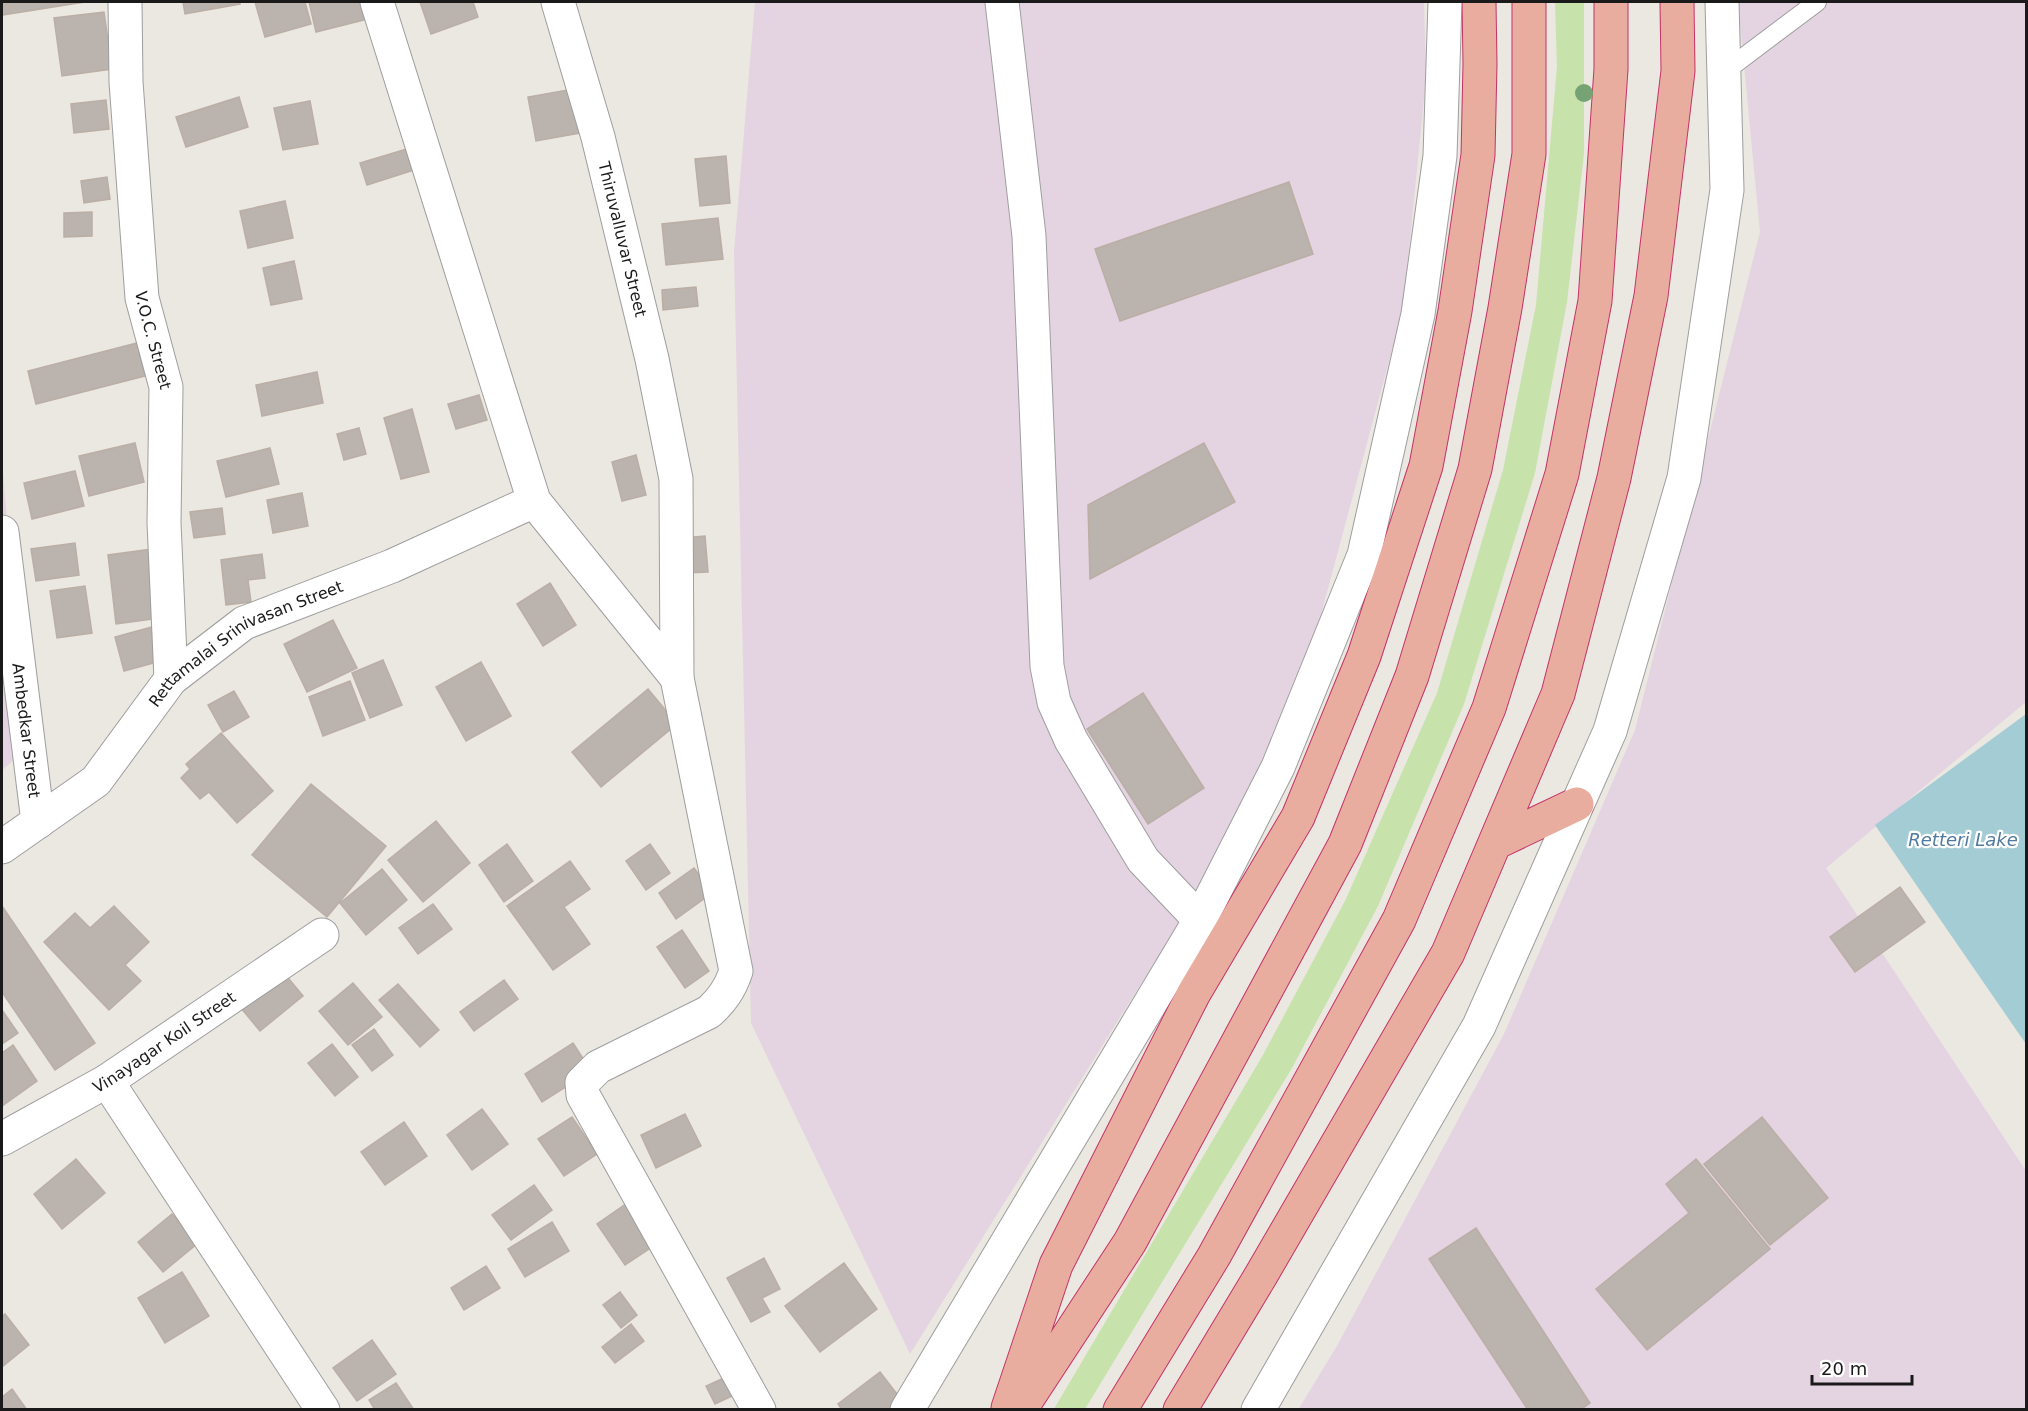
<svg xmlns="http://www.w3.org/2000/svg" width="2028" height="1411" viewBox="0 0 2028 1411" font-family="'DejaVu Sans',sans-serif">
<style>
.industrial{fill:#e4d3e1}
.grass{fill:#c7e2aa}
.water{fill:#a4ccd5}
.building{fill:#bbb3ae;stroke:#bbaea5;stroke-width:1.5}
.lines{fill:none;stroke-linecap:round;stroke-linejoin:round}
.service-casing{stroke:#9e9e9e;stroke-width:20}
.minor-casing{stroke:#9e9e9e;stroke-width:35}
.tertiary-casing{stroke:#9e9e9e;stroke-width:35}
.trunk-casing{stroke:#c43368;stroke-width:35}
.service{stroke:#fff;stroke-width:18}
.minor{stroke:#fff;stroke-width:33}
.tertiary{stroke:#fff;stroke-width:33}
.trunk{stroke:#e8ad9f;stroke-width:33}
.tree{fill:#75a374}
.labels{text-anchor:middle;stroke-width:4.5;stroke-linejoin:round;paint-order:stroke}
.street-label{font-size:16px;fill:#1a1a1a;stroke:#fff}
.water-label{font-size:18px;font-style:italic;fill:#517aa0;stroke:#fff}
</style>
<rect width="100%" height="100%" fill="#ebe7e1"/>
<path class="industrial" d="M755 2H1424L1426 79 1403 309 1283 756 910 1354 751 1023 734 252Z
M1738 2H2026V702L1826 868 2026 1171V1409L1298 1410 1337 1346 1504 1034 1635 730 1760 232Z
M2 462 27 749 2 770Z"/>
<path class="grass" d="M1555 2H1584V153L1567 302 1535 473 1464 704 1378 906 1292 1068 1085 1409H1054L1263 1055 1346 899 1437 693 1503 470 1536 305 1557 67Z"/>
<path class="water" d="M2026 714V1044L1875 825Z"/>
<path class="building" d="M2 2H85L2 15Z
M183 2H240V4L185 14Z
M255 2H305L311 24 265 37Z
M309 2H364L368 19 316 32Z
M420 2H473L478 17 431 34Z
M104 12 112 69 62 76 54 18Z
M573 89 581 133 536 141 528 97Z
M239 97 248 127 186 147 176 117Z
M106 100 109 129 74 133 71 104Z
M310 101 318 144 283 150 274 108Z
M407 149 414 170 367 185 360 163Z
M726 156 730 203 700 206 695 159Z
M107 177 110 199 84 203 81 181Z
M1289 182 1313 254 1120 321 1095 249Z
M285 201 293 238 248 248 240 211Z
M92 212V236L64 237V213Z
M718 218 723 259 666 265 662 224Z
M294 261 302 299 271 305 263 268Z
M696 287 698 306 663 310 662 290Z
M137 343 145 376 36 404 28 371Z
M317 372 323 403 262 416 256 385Z
M479 395 487 420 456 429 448 404Z
M412 409 429 472 401 479 384 418Z
M359 428 366 454 344 460 337 434Z
M135 443 144 482 89 496 79 456Z
M1204 443 1235 502 1090 579 1088 505Z
M270 448 279 484 226 497 217 461Z
M636 455 646 495 622 501 612 462Z
M75 471 84 506 32 519 24 483Z
M302 493 308 526 273 533 267 500Z
M222 508 225 534 194 538 190 512Z
M705 536 708 572 686 573 683 538Z
M75 543 79 575 36 581 31 549Z
M159 548 167 617 116 624 108 555Z
M262 554 265 578 248 580 251 602 226 605 221 560Z
M550 583 576 625 543 646 517 604Z
M85 586 92 633 57 638 50 591Z
M333 620 357 668 307 692 284 644Z
M152 627 161 661 124 671 115 637Z
M383 660 402 705 370 718 352 673Z
M481 662 511 716 466 741 436 687Z
M350 681 365 720 323 736 309 697Z
M648 689 677 724 601 787 572 752Z
M234 691 249 717 223 732 208 705Z
M1143 693 1204 788 1148 824 1087 729Z
M221 733 273 791 237 823 209 792 200 799 181 778 190 769 186 764Z
M311 784 386 846 327 917 252 855Z
M436 821 470 863 423 902 388 860Z
M507 844 533 881 504 902 479 865Z
M650 844 670 873 646 890 626 861Z
M570 861 590 889 564 907 590 944 553 970 507 906Z
M694 868 712 893 676 919 659 893Z
M382 869 407 900 366 935 340 903Z
M1900 887 1925 922 1855 972 1830 937Z
M433 904 452 929 418 954 399 928Z
M2 906 95 1043 55 1070 2 992Z
M114 906 149 942 125 965 141 981 109 1010 44 942 75 913 90 928Z
M682 930 709 971 685 988 657 947Z
M284 973 303 996 260 1031 241 1008Z
M504 980 518 999 474 1031 460 1012Z
M353 983 382 1017 348 1045 319 1011Z
M398 984 439 1030 420 1047 379 1000Z
M2 1010 18 1033 2 1044Z
M374 1029 393 1055 372 1071 352 1045Z
M573 1043 591 1071 542 1102 525 1074Z
M332 1044 358 1077 335 1096 308 1063Z
M13 1045 37 1081 2 1106V1053Z
M482 1109 508 1144 472 1170 447 1135Z
M685 1114 701 1146 656 1168 641 1135Z
M572 1117 597 1154 564 1176 538 1139Z
M1762 1117 1828 1198 1770 1245 1704 1164Z
M404 1122 427 1156 385 1185 361 1152Z
M76 1159 105 1193 62 1229 34 1194Z
M1696 1159 1770 1249 1647 1350 1596 1289 1689 1213 1666 1184Z
M534 1185 552 1210 511 1240 492 1215Z
M630 1201 658 1243 625 1265 597 1224Z
M172 1214 197 1244 163 1272 138 1242Z
M552 1222 569 1251 525 1277 508 1249Z
M1476 1228 1590 1403 1580 1410H1528L1429 1259Z
M764 1258 780 1289 762 1298 770 1312 751 1322 727 1278Z
M844 1263 877 1309 820 1352 785 1306Z
M486 1266 500 1288 464 1310 451 1288Z
M182 1272 209 1316 165 1343 138 1298Z
M620 1292 637 1315 621 1328 603 1305Z
M5 1314 29 1345 2 1367V1317Z
M631 1324 644 1341 615 1363 602 1347Z
M372 1340 396 1374 357 1401 333 1368Z
M737 1372 745 1390 715 1404 706 1386Z
M880 1372 904 1403 895 1410H842L838 1404Z
M396 1383 414 1410H375L369 1400Z
M12 1389 27 1410H2V1397Z"/>
<g class="lines">
<g class="service-casing">
<path id="service" d="M1724 72 1817 2"/>
</g>
<g class="minor-casing">
<g id="minor">
<path id="s1" d="M125 2 126 82 142 298 166 387 164 523 171 679"/>
<path d="M377 2 534 501 677 678"/>
<path id="s2" d="M558 2 598 137 652 359 676 479 677 678 736 971C730 989 722 1000 709 1012L598 1067 582 1083 583 1095 759 1410"/>
<path d="M1002 2 1029 236 1047 666 1054 702 1071 740 1143 860 1200 920"/>
<path id="s3" d="M2 532 38 822"/>
<path id="s4" d="M2 847 96 781 171 679 244 623 392 566 534 501"/>
<path d="M107 1081 323 1410"/>
<path id="s5" d="M2 1139 107 1081 322 935"/>
</g>
</g>
<g class="tertiary-casing">
<path id="tertiary" d="M907 1410 1200 920 1278 767 1364 555 1418 314 1440 156 1445 2
M1258 1410 1479 1026 1610 731 1684 478 1727 190 1722 2"/>
</g>
<g class="trunk-casing">
<path id="trunk" d="M1495 843 1577 804
M1008 1408 1056 1265 1194 993 1298 817 1364 656 1426 466 1455 311 1478 155 1480 64 1479 2
M1020 1410 1130 1242 1345 844 1412 676 1475 469 1505 308 1529 154V2
M1120 1410 1214 1256 1399 920 1489 708 1562 474 1595 301 1611 69V2
M1180 1410 1260 1277 1448 953 1558 694 1614 478 1651 296 1678 71 1677 2"/>
</g>
<use href="#service" class="service"/>
<use href="#minor" class="minor"/>
<use href="#tertiary" class="tertiary"/>
<use href="#trunk" class="trunk"/>
</g>
<circle class="tree" cx="1584" cy="93" r="9"/>
<g class="labels">
<g class="street-label">
<text dy="6" stroke="none"><textPath href="#s2" startOffset="246">Thiruvalluvar Street</textPath></text>
<text dy="6" stroke="none"><textPath href="#s1" startOffset="340">V.O.C. Street</textPath></text>
<text dy="6" stroke="none"><textPath href="#s4" startOffset="324">Rettamalai Srinivasan Street</textPath></text>
<text dy="6" stroke="none"><textPath href="#s3" startOffset="200">Ambedkar Street</textPath></text>
<text dy="6" stroke="none"><textPath href="#s5" startOffset="189">Vinayagar Koil Street</textPath></text>
</g>
<g class="water-label">
<text x="1963" y="846">Retteri Lake</text>
</g>
</g>
<rect width="2028" height="1411" fill="none" stroke="#1a1a1a" stroke-width="6"/>
<path d="M1812 1375v9h100v-9" fill="none" stroke="#1a1a1a" stroke-width="3"/>
<text x="1821" y="1375" font-size="18" fill="#1a1a1a" stroke="#ffffff" stroke-width="4.5" paint-order="stroke">20 m</text>
</svg>
